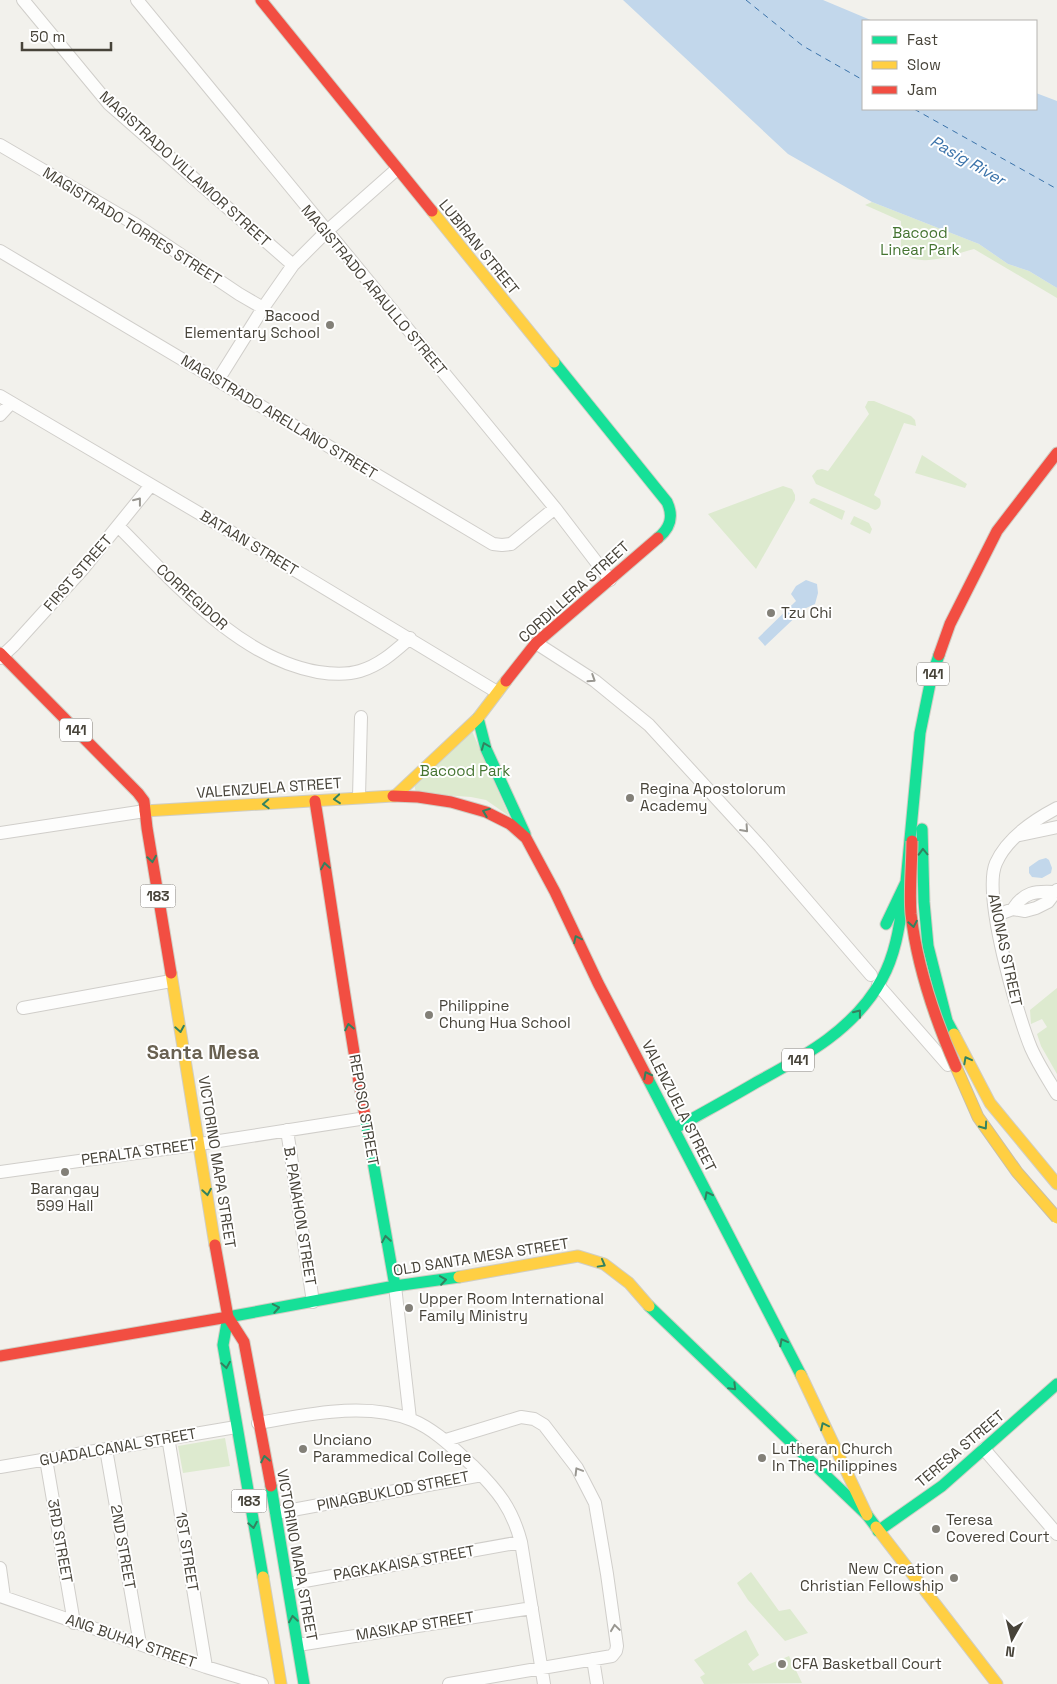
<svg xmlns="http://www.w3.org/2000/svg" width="1057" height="1684" viewBox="0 0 1057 1684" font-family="'Space Grotesk',sans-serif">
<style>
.green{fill:#ddeacf}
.water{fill:#c2d7eb}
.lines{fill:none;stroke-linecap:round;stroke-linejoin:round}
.ferry{stroke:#3b73aa;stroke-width:1;stroke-dasharray:6 5;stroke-linecap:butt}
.street-casing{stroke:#d0ceca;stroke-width:14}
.fast-casing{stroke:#d0cec4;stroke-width:13}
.slow-casing{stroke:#d0cec4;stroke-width:13}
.jam-casing{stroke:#d0cec4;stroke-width:13}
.street{stroke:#fdfdfc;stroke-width:12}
.fast{stroke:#16e098;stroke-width:11}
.slow{stroke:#ffcf43;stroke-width:11}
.jam{stroke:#f24e42;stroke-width:11}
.slow-bridge-casing{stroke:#c7bfaa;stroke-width:13;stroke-linecap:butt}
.jam-bridge-casing{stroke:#c7bfaa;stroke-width:13;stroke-linecap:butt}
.slow-bridge{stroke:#ffcf43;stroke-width:11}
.jam-bridge{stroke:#f24e42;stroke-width:11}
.oneway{stroke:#999791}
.oneway2{stroke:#33825f}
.poi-dot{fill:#838078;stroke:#fff;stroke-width:2}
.labels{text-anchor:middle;stroke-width:4;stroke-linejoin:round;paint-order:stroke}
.shield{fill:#fff;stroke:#7e7b74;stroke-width:1}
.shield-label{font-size:14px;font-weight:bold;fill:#474339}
.street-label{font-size:15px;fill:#474339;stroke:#fff}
.park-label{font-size:15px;fill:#457431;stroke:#fff}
.poi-label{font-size:15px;fill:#474339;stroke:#fff;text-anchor:start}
.water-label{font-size:16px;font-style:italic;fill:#3b73aa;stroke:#fff}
.district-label{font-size:20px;font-weight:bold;fill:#696151;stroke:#fff}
</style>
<rect width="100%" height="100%" fill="#f2f1ec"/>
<path class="green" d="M872 202 979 244 1008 264 1029 271 1057 288V298L974 249C952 255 920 269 901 252V221L865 205Z
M868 401H874L911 416 915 420 916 426 904 423 874 495 880 499C882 504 880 509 875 510L816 484 812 476 817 470 822 469 828 471 869 414 865 407Z
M922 455 967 484 965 488 915 473Z
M783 486 792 489 795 495V500L756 569 708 514Z
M814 498 845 511 842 520 809 503 811 499Z
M854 516 869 523 872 529 870 534 850 524Z
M471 729 509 816 486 800 471 797 416 793 414 784Z
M1057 988V1074L1041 1046 1037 1034 1047 1027 1042 1019 1031 1024 1030 1010Z
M225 1438 230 1466 183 1473 178 1446Z
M751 1572 779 1611 790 1609 808 1633 785 1641 748 1600 737 1583Z
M746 1630 759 1655 748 1664 753 1671 789 1656 802 1683 704 1684 700 1677 705 1674 694 1660Z"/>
<path class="water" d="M623 0H823L873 21H863V109H1036V93L1057 101V288L1029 271 1008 264 979 244 872 202 788 154Z
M806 580 817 584 818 593 815 604 804 609 765 646 758 638 796 601 791 594 796 586Z
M1046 858 1049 860 1052 868 1051 873 1042 878 1032 877 1029 873V867L1039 860Z"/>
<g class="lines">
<path class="ferry" d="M746 0 803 46 863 80
M914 109 1057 189"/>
<g class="street-casing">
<path id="street" d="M23 0 109 104 293 265
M137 0 555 508 610 580
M0 145 135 224 239 294 263 308
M0 251 493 544 502 545 511 544 555 508
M218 380 263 308 293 265 327 231 397 169
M0 396 248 542 497 692
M0 415 11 403
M118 526C174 582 238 658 318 672 331 674 347 675 360 671 380 665 394 652 410 638
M536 643 595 681 649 725 760 846 871 975
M0 658 14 645 82 570 151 485
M359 797 361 717
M1057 808C1034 820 1007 838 996 863 982 894 1017 1014 1031 1048 1038 1064 1048 1079 1057 1094
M0 833 145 811
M1020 835 1057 827
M1013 909C1024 892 1035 891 1054 892
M997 915 1013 909 1025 911 1036 908 1048 902 1057 890
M878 985 948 1065
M23 1008 171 981
M287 1130 313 1302
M0 1172 200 1144 366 1118
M395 1286 410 1419
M258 1423C306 1415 365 1401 412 1420 436 1430 454 1449 473 1466 498 1491 512 1508 521 1542L544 1684
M168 1437 206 1667
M446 1440 521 1417 534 1419 544 1425 577 1468 595 1503 607 1574 617 1646 616 1651 612 1656 449 1684
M106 1449 140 1644
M984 1449 1057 1534
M46 1459 74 1623
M0 1467 236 1427
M276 1513 482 1475
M0 1568 4 1597
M288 1584 521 1542
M0 1596 206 1667 262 1684
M298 1645 532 1608
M593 1659 597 1684"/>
</g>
<g class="fast-casing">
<path id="fast" d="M554 362 667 502C674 517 670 528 658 538
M478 718 486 749 525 834
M922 829 924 902 928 946 947 1021 954 1034
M886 924 906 882 920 733 931 679 939 655
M648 1079 801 1375
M365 1116 395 1286
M674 1129C702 1113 730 1098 757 1082 805 1056 855 1029 882 979 895 955 899 929 903 902
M649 1306 867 1515 876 1527
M228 1317 395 1286 459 1277
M228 1317 223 1345 263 1577
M271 1486 304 1684
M878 1531 942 1486 1057 1384"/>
</g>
<g class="slow-casing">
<path id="slow" d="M432 211 554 362
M395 796 478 718 506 681
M145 811 393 796
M171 973 215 1245
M954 1034 990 1103 1057 1184
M459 1277 578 1256 604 1264 629 1283 649 1306
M801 1375 867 1515
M876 1527 997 1684
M263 1577 281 1684"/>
</g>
<g class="jam-casing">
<path id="jam" d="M261 0 432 211
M0 653 138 793 144 801 147 828 171 973
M939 655 950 624 997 531 1057 453
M506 681 536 643 658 538
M393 796 418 797 451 802 486 812 510 824 526 838 555 892 598 983 648 1079
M315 801C332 906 346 1012 365 1116
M215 1245 228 1317 244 1342 271 1486
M0 1356 228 1317"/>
</g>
<use href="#street" class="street"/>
<use href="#fast" class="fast"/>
<use href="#slow" class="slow"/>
<use href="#jam" class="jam"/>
<g class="slow-bridge-casing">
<path id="slow-bridge" d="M956 1067 978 1117 1017 1172 1057 1218"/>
</g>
<g class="jam-bridge-casing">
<path id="jam-bridge" d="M912 841C912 865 909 890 911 914 917 967 935 1019 956 1067"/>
</g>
<use href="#slow-bridge" class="slow-bridge"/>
<use href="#jam-bridge" class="jam-bridge"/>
</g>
<defs><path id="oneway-chevron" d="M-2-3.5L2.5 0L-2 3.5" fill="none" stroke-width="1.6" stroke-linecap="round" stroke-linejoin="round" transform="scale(1.25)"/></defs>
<g class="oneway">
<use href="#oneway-chevron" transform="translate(138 501) rotate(-52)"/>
<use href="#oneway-chevron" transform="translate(592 679) rotate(33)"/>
<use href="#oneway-chevron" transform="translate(745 829) rotate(48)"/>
<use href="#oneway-chevron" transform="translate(578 1471) rotate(-121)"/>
<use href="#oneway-chevron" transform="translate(615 1628) rotate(-98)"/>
</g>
<g class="oneway2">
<use href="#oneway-chevron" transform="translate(485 746) rotate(-111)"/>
<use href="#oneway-chevron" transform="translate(337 799) rotate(175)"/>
<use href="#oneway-chevron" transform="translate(266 804) rotate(177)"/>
<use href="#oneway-chevron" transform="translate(486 812) rotate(-159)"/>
<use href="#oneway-chevron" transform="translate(923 852) rotate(-92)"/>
<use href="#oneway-chevron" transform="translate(152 859) rotate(81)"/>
<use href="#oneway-chevron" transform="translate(325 866) rotate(-99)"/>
<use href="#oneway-chevron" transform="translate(913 924) rotate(80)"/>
<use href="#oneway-chevron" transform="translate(577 939) rotate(-116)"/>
<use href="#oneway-chevron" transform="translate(858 1013) rotate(-52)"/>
<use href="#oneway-chevron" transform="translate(349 1027) rotate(-101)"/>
<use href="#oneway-chevron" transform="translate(180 1029) rotate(80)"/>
<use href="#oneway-chevron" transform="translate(967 1060) rotate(-118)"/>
<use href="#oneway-chevron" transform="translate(647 1075) rotate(-117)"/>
<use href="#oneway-chevron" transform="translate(984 1126) rotate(55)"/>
<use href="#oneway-chevron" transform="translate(207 1192) rotate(81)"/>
<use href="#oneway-chevron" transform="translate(708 1195) rotate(-117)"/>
<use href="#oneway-chevron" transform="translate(386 1239) rotate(-99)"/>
<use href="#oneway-chevron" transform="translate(602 1264) rotate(29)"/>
<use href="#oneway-chevron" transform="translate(443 1280) rotate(-8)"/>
<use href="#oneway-chevron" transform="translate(276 1308) rotate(-10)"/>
<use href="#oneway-chevron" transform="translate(783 1342) rotate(-118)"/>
<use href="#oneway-chevron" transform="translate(226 1365) rotate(81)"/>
<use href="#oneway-chevron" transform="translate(733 1387) rotate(45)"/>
<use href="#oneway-chevron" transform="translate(824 1426) rotate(-116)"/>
<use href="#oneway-chevron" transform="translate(265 1459) rotate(-101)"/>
<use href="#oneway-chevron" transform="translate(253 1525) rotate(80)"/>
<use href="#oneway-chevron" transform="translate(293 1619) rotate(-99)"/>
</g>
<g class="poi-dot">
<circle cx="330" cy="325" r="5"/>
<circle cx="771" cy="613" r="5"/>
<circle cx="630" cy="798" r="5"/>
<circle cx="429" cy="1015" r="5"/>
<circle cx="65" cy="1172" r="5"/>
<circle cx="409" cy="1308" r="5"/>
<circle cx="303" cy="1449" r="5"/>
<circle cx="762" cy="1458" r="5"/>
<circle cx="936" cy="1529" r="5"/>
<circle cx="954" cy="1578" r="5"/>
<circle cx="782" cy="1664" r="5"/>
</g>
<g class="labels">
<g class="shield">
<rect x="917" y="662.5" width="32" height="23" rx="4"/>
<rect x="60" y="718.5" width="32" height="23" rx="4"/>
<rect x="140.5" y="884.5" width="35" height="23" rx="4"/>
<rect x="782" y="1048.5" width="32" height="23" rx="4"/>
<rect x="231.5" y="1489.5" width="35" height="23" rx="4"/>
</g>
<g class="shield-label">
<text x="933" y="679">141</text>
<text x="76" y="735">141</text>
<text x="158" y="901">183</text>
<text x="798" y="1065">141</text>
<text x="249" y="1506">183</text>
</g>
<g class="street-label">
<text transform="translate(185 169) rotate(42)" y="5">MAGISTRADO VILLAMOR STREET</text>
<text transform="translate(132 226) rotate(32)" y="5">MAGISTRADO TORRES STREET</text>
<text transform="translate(479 247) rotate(51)" y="5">LUBIRAN STREET</text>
<text transform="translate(374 290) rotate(50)" y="5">MAGISTRADO ARAULLO STREET</text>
<text transform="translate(279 417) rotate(31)" y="5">MAGISTRADO ARELLANO STREET</text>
<text transform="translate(249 543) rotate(31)" y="5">BATAAN STREET</text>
<text transform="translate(78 573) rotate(-49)" y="5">FIRST STREET</text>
<text transform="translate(574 592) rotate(-42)" y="5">CORDILLERA STREET</text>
<text transform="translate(192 597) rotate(42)" y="5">CORREGIDOR</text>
<text transform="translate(269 788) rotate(-4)" y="5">VALENZUELA STREET</text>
<text transform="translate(1005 950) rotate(78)" y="5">ANONAS STREET</text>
<text transform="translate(679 1106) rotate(63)" y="5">VALENZUELA STREET</text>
<text transform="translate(364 1110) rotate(80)" y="5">REPOSO STREET</text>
<text transform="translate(139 1152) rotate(-8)" y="5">PERALTA STREET</text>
<text transform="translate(217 1162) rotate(81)" y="5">VICTORINO MAPA STREET</text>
<text transform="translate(300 1216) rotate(81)" y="5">B. PANAHON STREET</text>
<text transform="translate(481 1257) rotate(-9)" y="5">OLD SANTA MESA STREET</text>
<text transform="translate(118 1447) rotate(-10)" y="5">GUADALCANAL STREET</text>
<text transform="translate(960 1449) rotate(-40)" y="5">TERESA STREET</text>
<text transform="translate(393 1491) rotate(-11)" y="5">PINAGBUKLOD STREET</text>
<text transform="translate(60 1541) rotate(80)" y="5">3RD STREET</text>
<text transform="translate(123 1547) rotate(80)" y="5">2ND STREET</text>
<text transform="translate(187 1552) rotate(81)" y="5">1ST STREET</text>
<text transform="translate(297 1555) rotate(80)" y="5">VICTORINO MAPA STREET</text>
<text transform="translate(404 1563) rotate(-10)" y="5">PAGKAKAISA STREET</text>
<text transform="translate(415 1626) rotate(-9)" y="5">MASIKAP STREET</text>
<text transform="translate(131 1641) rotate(19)" y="5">ANG BUHAY STREET</text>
</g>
<g class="park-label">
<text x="920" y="238">Bacood<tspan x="920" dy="17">Linear Park</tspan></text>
<text x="465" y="776">Bacood Park</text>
</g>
<g class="poi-label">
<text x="320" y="321" text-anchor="end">Bacood<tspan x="320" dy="17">Elementary School</tspan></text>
<text x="781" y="618">Tzu Chi</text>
<text x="640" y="794">Regina Apostolorum<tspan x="640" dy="17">Academy</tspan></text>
<text x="439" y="1011">Philippine<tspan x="439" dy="17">Chung Hua School</tspan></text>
<text x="65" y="1194" text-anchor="middle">Barangay<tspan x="65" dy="17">599 Hall</tspan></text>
<text x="419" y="1304">Upper Room International<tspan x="419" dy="17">Family Ministry</tspan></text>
<text x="313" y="1445">Unciano<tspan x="313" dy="17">Parammedical College</tspan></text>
<text x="772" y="1454">Lutheran Church<tspan x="772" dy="17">In The Philippines</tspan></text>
<text x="946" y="1525">Teresa<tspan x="946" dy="17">Covered Court</tspan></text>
<text x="944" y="1574" text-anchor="end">New Creation<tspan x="944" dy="17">Christian Fellowship</tspan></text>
<text x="792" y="1669">CFA Basketball Court</text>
</g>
<g class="water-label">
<text transform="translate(968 160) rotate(30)" y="6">Pasig River</text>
</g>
<g class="district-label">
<text x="203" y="1059">Santa Mesa</text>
</g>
</g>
<rect x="862" y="20" width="175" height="90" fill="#ffffff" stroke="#b5b4b0"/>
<rect x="872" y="36" width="25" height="8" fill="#16e098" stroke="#b5b4b0"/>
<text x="907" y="45" font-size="15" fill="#474339">Fast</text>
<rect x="872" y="61" width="25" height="8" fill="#ffcf43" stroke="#b5b4b0"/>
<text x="907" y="70" font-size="15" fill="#474339">Slow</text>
<rect x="872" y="86" width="25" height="8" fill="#f24e42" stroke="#b5b4b0"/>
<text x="907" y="95" font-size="15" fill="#474339">Jam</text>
<g transform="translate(1012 1639) rotate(188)" stroke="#ffffff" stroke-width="4" paint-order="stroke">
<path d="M0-4L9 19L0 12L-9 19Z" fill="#474339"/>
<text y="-8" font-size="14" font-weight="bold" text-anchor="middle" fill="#474339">N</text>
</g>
<path d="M22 42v8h89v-8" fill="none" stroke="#474339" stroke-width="2.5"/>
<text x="30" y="42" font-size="15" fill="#474339" stroke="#ffffff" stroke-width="4" paint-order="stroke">50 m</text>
</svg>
